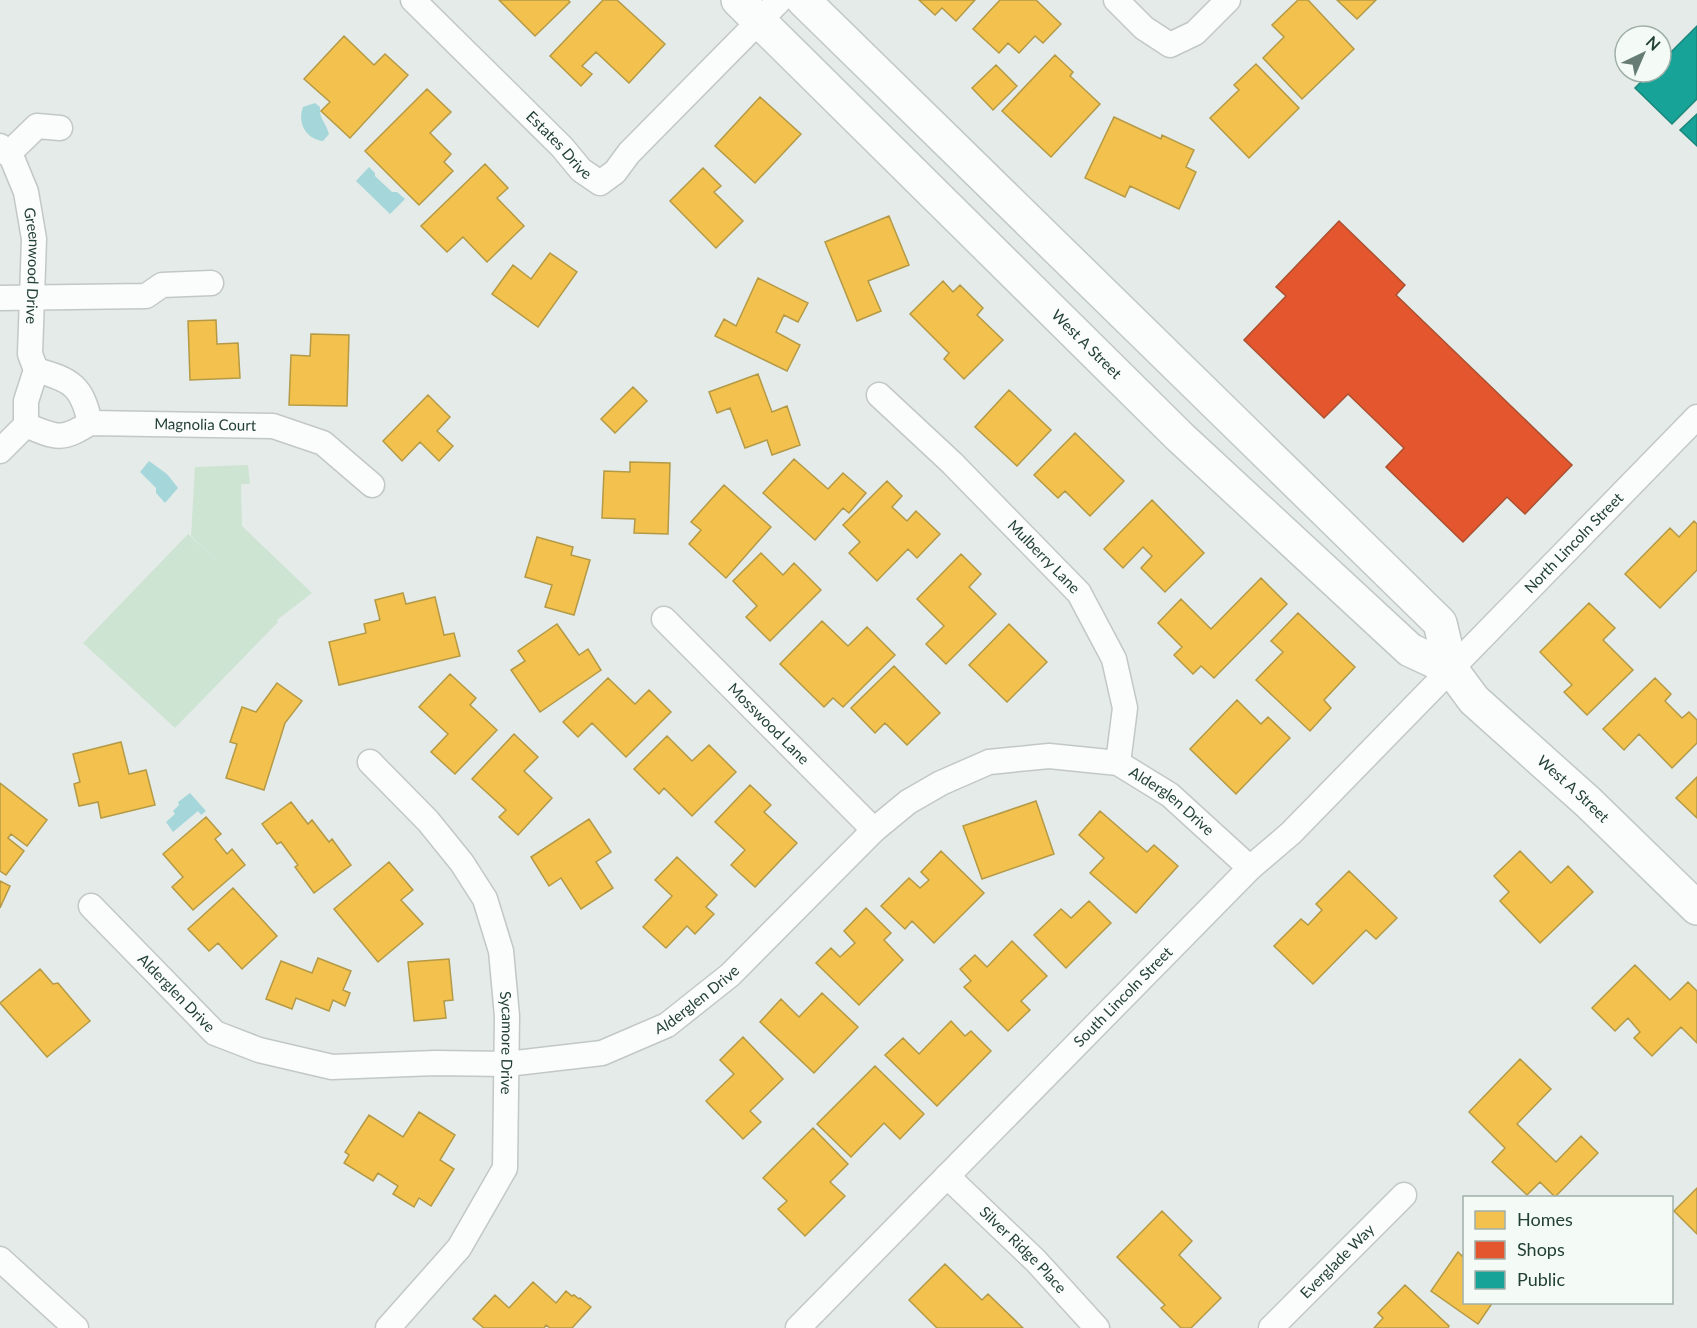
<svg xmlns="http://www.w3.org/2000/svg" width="1697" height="1328" viewBox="0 0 1697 1328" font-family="Lato,sans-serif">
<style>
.green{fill:#cee4d3}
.water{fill:#a5d7da}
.homes{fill:#f2c14e;stroke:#b49a46;stroke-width:1.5}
.shops{fill:#e4572e;stroke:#aa5030;stroke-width:1.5}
.public{fill:#17a398;stroke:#1a857a;stroke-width:1.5}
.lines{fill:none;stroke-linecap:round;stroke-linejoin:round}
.street-casing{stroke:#c2c8c5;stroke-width:27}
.secondary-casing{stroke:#c1c9c5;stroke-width:36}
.street{stroke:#fbfcfc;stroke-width:24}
.secondary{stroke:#fbfcfc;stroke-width:33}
.labels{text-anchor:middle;stroke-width:6;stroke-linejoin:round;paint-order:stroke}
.street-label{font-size:15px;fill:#224035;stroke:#f4faf6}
</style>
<rect width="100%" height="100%" fill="#e5ebe8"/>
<path class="green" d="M248 465 250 484H241L242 526 312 593 277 620 278 622 175 728 83 643 188 534 218 562 191 536 195 467Z"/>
<path class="water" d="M315 103 320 107C319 119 326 123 329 134L323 141C306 139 297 123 303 107Z
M369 167 375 173V176L392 192H397L405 199 390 214 356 181Z
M149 461 167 474 178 488 165 503 156 493V488L140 472Z
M190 793 206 811 201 815 198 811 173 832 166 822 175 814 173 811 179 805 178 802Z"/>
<path class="homes" d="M499 0H568L570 2 535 36Z
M603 0H617L665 44 629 83 596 52 582 66 592 74 581 86 550 56Z
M919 0H975L956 21 942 8 935 15Z
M1000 0H1036L1061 24 1043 43 1035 36 1019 53 1008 43 999 53 973 29Z
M1298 0H1308L1354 49 1302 99 1263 58 1284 37 1272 25Z
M1337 0H1376L1357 19Z
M344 36 374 65 385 54 408 75 350 138 321 111 330 102 304 79Z
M1055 55 1073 72 1070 76 1100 104 1051 157 1002 111Z
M1256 64 1299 108 1249 158 1210 118 1239 90 1234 85Z
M996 65 1017 86 993 110 972 88Z
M427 89 451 112 430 133 451 154 444 162 453 171 419 205 365 151Z
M760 97 801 134 755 183 715 146Z
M1114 117 1161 139 1162 135 1194 150 1186 167 1196 172 1179 209 1130 186 1125 197 1085 178Z
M485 164 508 188 497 198 524 226 487 262 463 237 447 252 421 226Z
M703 168 721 186 714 192 743 221 716 248 670 201Z
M889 216 909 265 868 281 881 311 857 321 825 242Z
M550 253 577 272 538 327 492 294 513 265 531 279Z
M758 278 808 303 798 322 784 315 776 332 800 345 787 371 715 336 724 319 736 326Z
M943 281 953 292 960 285 983 308 977 315 1003 340 964 379 944 359 949 353 910 314Z
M216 320 217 344 238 343 240 378 190 380 188 321Z
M311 334 349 335 347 406 289 405 291 355 310 356Z
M758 374 772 412 787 406 800 445 772 455 767 440 745 448 730 408 717 413 709 392Z
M633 387 647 401 615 433 601 419Z
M1009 390 1051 430 1017 466 975 427Z
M428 395 450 417 437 431 453 446 439 461 420 442 402 461 383 441Z
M1075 433 1124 481 1090 516 1065 491 1058 498 1034 475Z
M794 459 828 489 843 473 866 493 849 513 843 508 815 540 763 493Z
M630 462 670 463 668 534 634 533 635 519 602 518 604 471 630 472Z
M887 481 902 496 892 507 907 521 916 511 940 534 917 558 908 549 877 581 849 553 860 542 843 525Z
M724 485 771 527 726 578 689 544 701 530 691 522Z
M1152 500 1204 553 1165 592 1141 568 1152 556 1143 547 1123 568 1104 549Z
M1694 521 1697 524V570L1660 608 1625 574 1670 528 1679 537Z
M537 537 573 547 571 555 590 560 574 615 545 607 552 585 525 577Z
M761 553 783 575 794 563 821 590 770 641 746 617 757 606 733 581Z
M961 554 981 574 969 587 996 614 946 664 926 644 944 626 917 599Z
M1261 578 1287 604 1214 678 1201 666 1193 674 1174 655 1182 647 1158 623 1181 599 1211 629Z
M403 593 406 604 435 597 444 635 454 633 460 656 339 685 329 642 366 633 364 624 380 620 375 600Z
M1589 603 1615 628 1603 640 1633 670 1587 715 1564 692 1572 685 1540 652Z
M1298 613 1355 667 1324 700 1331 708 1310 731 1256 680 1283 652 1271 641Z
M822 621 848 646 867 627 895 655 843 707 833 698 824 707 780 664Z
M557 624 579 655 588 649 601 670 540 712 511 670 525 661 518 651Z
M1009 624 1047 662 1007 702 969 665Z
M894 666 940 713 907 745 885 723 875 733 851 708Z
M450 674 476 698 470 705 497 730 455 774 431 752 448 734 419 707Z
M608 678 635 704 649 690 671 712 626 757 592 723 578 737 563 722Z
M1655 678 1671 694 1665 701 1682 718 1689 712 1697 720V743L1672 768 1639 734 1624 750 1603 729Z
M277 683 302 701 285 723 264 790 226 778 237 744 230 742 242 707 256 712Z
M1237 700 1261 724 1268 717 1290 738 1236 794 1190 749Z
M514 734 538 757 524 771 552 798 518 835 499 817 506 810 472 779Z
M667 736 692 761 709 745 736 772 692 816 664 788 659 794 634 769Z
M121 742 129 774 146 770 155 805 101 818 98 802 79 806 74 784 80 782 73 754Z
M1697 777V818L1676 798Z
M0 783 47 820 27 846 11 834 8 838 24 851 6 875 0 871Z
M750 785 771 805 764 812 797 843 755 887 731 865 745 850 715 822Z
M1036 801 1054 854 982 879 963 826Z
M291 802 308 824 312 820 329 842 332 839 351 865 314 893 295 867 298 865 281 842 277 844 262 824Z
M1100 811 1147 852 1154 845 1178 866 1136 913 1090 873 1104 858 1079 835Z
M206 817 221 834 215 839 227 854 232 849 245 865 193 910 172 887 183 877 163 854Z
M589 819 611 852 596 862 613 888 581 909 561 878 549 886 531 857Z
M941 851 984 893 934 943 912 921 905 929 881 906 909 878 920 888 929 880 921 872Z
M1520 851 1551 883 1568 866 1593 892 1540 943 1500 901 1509 892 1494 876Z
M677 857 717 895 706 907 714 914 695 934 687 926 666 948 643 927 672 896 655 880Z
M389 862 413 890 401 900 423 924 378 962 334 909Z
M1349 871 1397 918 1376 939 1366 930 1313 984 1274 946 1301 919 1308 925 1322 910 1316 904Z
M0 881 10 886 0 908Z
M233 888 277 936 242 969 218 943 209 951 188 929Z
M1089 901 1111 923 1066 968 1034 935 1061 909 1071 918Z
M866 908 891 933 884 940 903 960 859 1005 816 963 831 948 840 957 855 943 844 931Z
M1012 941 1047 976 1021 1001 1030 1010 1008 1031 964 987 971 981 960 969 975 955 987 967Z
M318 958 351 971 343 990 350 993 345 1006 333 1000 329 1011 296 998 292 1009 266 999 281 961 312 973Z
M449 959 453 1000 444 1001 446 1018 414 1021 408 962Z
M1635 965 1670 1000 1688 982 1697 991V1043L1681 1027 1652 1056 1634 1038 1640 1032 1628 1018 1615 1031 1592 1008Z
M40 969 53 984 58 983 90 1021 47 1057 0 1003Z
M822 993 858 1027 814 1073 760 1022 781 999 799 1017Z
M951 1021 965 1036 971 1031 991 1051 937 1106 885 1055 903 1038 919 1054Z
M743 1037 783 1079 750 1111 761 1122 743 1139 706 1101 734 1074 720 1060Z
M1520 1059 1551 1089 1517 1124 1556 1162 1581 1136 1598 1153 1555 1197 1540 1182 1527 1195 1492 1162 1505 1148 1469 1112Z
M875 1066 924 1114 900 1139 884 1123 851 1157 817 1124Z
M419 1112 455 1135 440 1160 454 1169 431 1206 419 1198 414 1207 393 1194 398 1186 378 1173 373 1181 344 1163 349 1155 345 1152 369 1115 403 1137Z
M813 1128 848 1164 830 1182 845 1196 805 1236 778 1209 787 1201 763 1178Z
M1697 1188V1234L1674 1211Z
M1162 1211 1192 1241 1179 1255 1221 1298 1191 1328H1181L1161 1308 1165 1305 1117 1257Z
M1458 1252 1462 1256 1464 1253V1302H1493L1478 1324 1431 1291Z
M945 1264 982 1300 988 1294 1023 1328H937L909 1300Z
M533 1282 556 1303 566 1291 572 1296 574 1295 579 1299 580 1298 591 1307 572 1328H550L546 1325 544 1328H484L473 1319 495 1295 509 1308Z
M1405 1285 1449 1326 1448 1328H1374L1383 1318 1378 1313Z"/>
<path class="shops" d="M1339 221 1405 285 1396 295 1572 465 1525 514 1507 497 1463 542 1386 467 1404 448 1348 394 1324 418 1244 340 1286 296 1276 287Z"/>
<path class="public" d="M1697 26V99L1672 124 1635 88 1651 72H1661V62Z
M1697 114V146L1680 130Z"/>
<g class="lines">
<g class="street-casing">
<g id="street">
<path id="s1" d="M413 0 562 147 581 170 600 183 615 172 629 153 780 0"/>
<path d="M1116 0 1144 28 1170 45 1195 33 1228 0"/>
<path id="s2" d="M0 146 12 158 26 192 34 239 30 354 36 370 26 401V425L0 451"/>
<path d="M8 154 37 126 60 128"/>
<path d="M0 298 146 296 162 285 211 283"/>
<path d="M36 370C72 380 82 386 90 423"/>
<path id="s3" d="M879 395 952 463 1079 593 1114 659 1125 708 1118 763"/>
<path id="s4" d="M26 425C56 438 62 441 90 423L273 426 323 443 372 485"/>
<path id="s5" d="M664 619 874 830"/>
<path id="s6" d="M370 762 428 821 462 863 485 899 501 951 507 1016 505 1168 459 1248 388 1328"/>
<path id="s7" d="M91 906 215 1033 259 1050 332 1067 435 1063 507 1064 602 1053 667 1025 730 975 874 830 908 802 941 783 989 762 1049 756 1118 763 1170 795 1250 868"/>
<path id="s8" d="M947 1176 1036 1261 1097 1328"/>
<path d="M0 1259 76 1328"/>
<path id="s9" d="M798 1328 1250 868 1291 833 1697 417"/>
<path id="s10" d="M1271 1328 1404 1195"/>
</g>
</g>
<g class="secondary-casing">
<g id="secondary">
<path id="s11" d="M738 0 1180 437 1410 650 1451 669"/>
<path id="s12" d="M803 0 1440 623 1451 669 1474 700 1588 802 1697 908"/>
</g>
</g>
<use href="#street" class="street"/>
<use href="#secondary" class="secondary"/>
</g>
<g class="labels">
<g class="street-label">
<text dy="5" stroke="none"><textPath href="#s1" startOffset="206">Estates Drive</textPath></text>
<text dy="5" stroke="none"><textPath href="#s2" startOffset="128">Greenwood Drive</textPath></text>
<text dy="5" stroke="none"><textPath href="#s11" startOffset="490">West A Street</textPath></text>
<text dy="5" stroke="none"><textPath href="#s4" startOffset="184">Magnolia Court</textPath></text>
<text dy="5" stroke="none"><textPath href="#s9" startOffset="1104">North Lincoln Street</textPath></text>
<text dy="5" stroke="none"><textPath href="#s3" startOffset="231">Mulberry Lane</textPath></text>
<text dy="5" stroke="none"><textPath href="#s5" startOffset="148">Mosswood Lane</textPath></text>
<text dy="5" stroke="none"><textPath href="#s12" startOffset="1110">West A Street</textPath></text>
<text dy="5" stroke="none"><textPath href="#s7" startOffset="1256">Alderglen Drive</textPath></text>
<text dy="5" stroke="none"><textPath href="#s7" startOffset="122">Alderglen Drive</textPath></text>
<text dy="5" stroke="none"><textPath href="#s9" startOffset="464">South Lincoln Street</textPath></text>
<text dy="5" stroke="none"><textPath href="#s7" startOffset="680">Alderglen Drive</textPath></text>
<text dy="5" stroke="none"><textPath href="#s6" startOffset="326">Sycamore Drive</textPath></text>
<text dy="5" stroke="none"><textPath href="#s8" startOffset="106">Silver Ridge Place</textPath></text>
<text dy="5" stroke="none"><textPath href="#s10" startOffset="94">Everglade Way</textPath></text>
</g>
</g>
<rect x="1463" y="1196" width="210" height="108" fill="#f4faf6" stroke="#a0b0a9" stroke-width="1.5"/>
<rect x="1475" y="1211" width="30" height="18" fill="#f2c14e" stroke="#a0b0a9" stroke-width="1.5"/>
<text x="1517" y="1226" font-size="18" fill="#224035">Homes</text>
<rect x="1475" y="1241" width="30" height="18" fill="#e4572e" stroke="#a0b0a9" stroke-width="1.5"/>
<text x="1517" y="1256" font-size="18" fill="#224035">Shops</text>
<rect x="1475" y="1271" width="30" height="18" fill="#17a398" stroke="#a0b0a9" stroke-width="1.5"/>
<text x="1517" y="1286" font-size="18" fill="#224035">Public</text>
<g transform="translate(1643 54) rotate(44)"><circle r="28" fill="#f4faf6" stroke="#a0b0a9" stroke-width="1.5"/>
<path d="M0-4.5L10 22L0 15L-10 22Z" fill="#667c74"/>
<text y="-9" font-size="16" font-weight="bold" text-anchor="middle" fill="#224035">N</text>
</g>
</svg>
